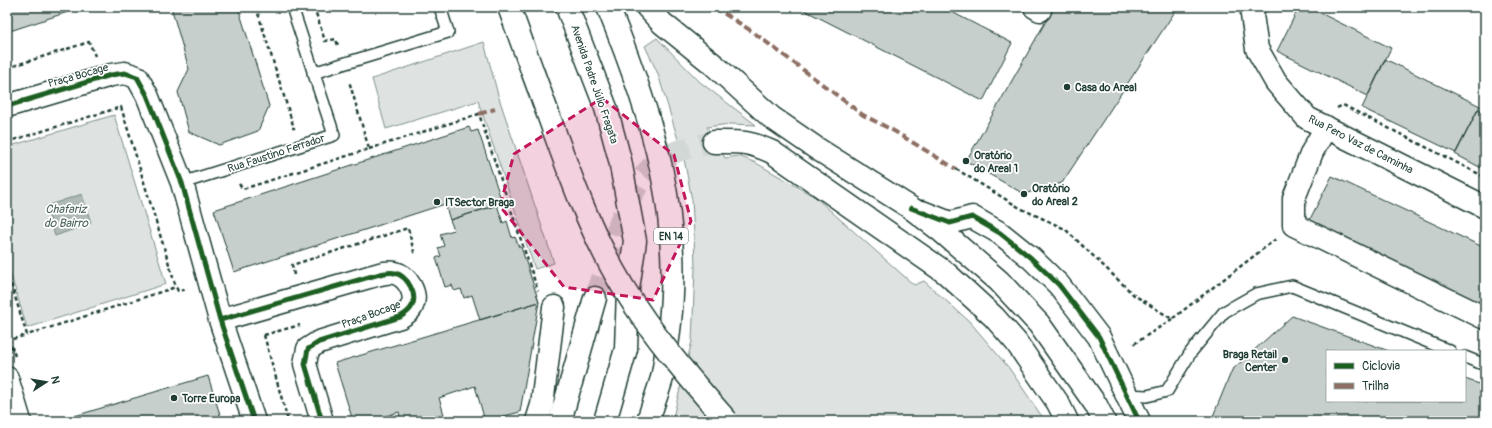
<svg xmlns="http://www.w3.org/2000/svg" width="1492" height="428" viewBox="0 0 1492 428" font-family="Pangolin,sans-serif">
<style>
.green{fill:#dee3e2;stroke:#7e908b}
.water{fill:#afbab7;stroke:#758883}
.building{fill:#c7cfcc;stroke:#1f3d34}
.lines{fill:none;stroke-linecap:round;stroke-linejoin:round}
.trunk-tunnel{stroke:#d2d8d6;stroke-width:22;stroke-dasharray:22 11;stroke-linecap:butt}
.service-casing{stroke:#1f3d34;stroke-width:14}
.minor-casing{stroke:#1f3d34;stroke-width:25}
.tertiary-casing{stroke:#1f3d34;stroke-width:25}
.trunk-casing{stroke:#1f3d34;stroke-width:25}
.path{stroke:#1f3d34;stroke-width:2.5;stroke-dasharray:4 3;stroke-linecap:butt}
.service{stroke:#fff;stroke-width:11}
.minor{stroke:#fff;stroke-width:22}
.tertiary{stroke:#fff;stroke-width:22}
.trunk{stroke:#fff;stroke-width:22}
.trunk-bridge-casing{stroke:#1f3d34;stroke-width:25;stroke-linecap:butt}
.trunk-bridge{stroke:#fff;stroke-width:22}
.quiet{stroke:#8d6e63;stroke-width:4;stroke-dasharray:8 4;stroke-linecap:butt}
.cycleway-casing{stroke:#fff;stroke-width:8}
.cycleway{stroke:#1b5e20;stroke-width:5}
.marked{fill:#c2185b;fill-opacity:0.2;stroke:#c2185b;stroke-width:3;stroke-dasharray:8 5;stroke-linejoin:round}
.poi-dot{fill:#1f3d34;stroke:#fff;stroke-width:1.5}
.labels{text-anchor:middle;stroke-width:3.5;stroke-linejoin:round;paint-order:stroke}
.shield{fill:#fff;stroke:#627771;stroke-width:1}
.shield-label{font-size:10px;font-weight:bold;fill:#1f3d34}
.street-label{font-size:11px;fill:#1f3d34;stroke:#fff}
.poi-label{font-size:11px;font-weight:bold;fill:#1f3d34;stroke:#fff;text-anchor:start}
.water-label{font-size:12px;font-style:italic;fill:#4a625b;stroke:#fff}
</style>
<rect width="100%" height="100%" fill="#fff"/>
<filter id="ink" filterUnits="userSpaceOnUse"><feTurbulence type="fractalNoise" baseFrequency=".025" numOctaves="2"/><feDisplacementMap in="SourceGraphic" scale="8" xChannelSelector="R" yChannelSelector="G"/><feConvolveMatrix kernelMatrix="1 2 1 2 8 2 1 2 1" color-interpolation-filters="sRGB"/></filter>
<g filter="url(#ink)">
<path class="green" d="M657 38 700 82 756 125 730 124 707 127 725 158 739 156 756 163 815 197 914 285 924 281 970 322 1009 368 1045 421H672L692 341 695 269 694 235 692 200 684 159 658 74 645 46Z
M484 42 498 95 554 263 535 269 478 101 386 129 372 79Z
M114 115 166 284 27 328 7 262V147Z"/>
<path class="water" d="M82 194 91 223 55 236 46 206Z"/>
<path class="building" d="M7 7H83L7 32Z
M171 7H238L269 106 258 131 219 145 189 132 178 92 189 69Z
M798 7H942L1012 43 983 101Z
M1054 7H1178L1062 183 1024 194 966 161Z
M1299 7H1308L1391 48 1368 96 1277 51Z
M1385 59 1480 106 1456 153 1362 108Z
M1478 109 1485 112V170L1455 154Z
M469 127 471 132 478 130 501 199 496 201 497 205 450 220 445 204 234 272 214 210Z
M1332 176 1485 248V308L1308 223Z
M497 205 503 223 507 221 512 238 515 237 519 247H521L539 302 480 320 472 295 464 298 461 289 454 291 452 285 445 287 436 258 441 256 438 248 444 246 440 234 454 230 450 220Z
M539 302 520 412 485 421 475 386 439 398 446 421H401L399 412 370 421H353L335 363Z
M1292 316 1389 351H1327V401H1465V379L1485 386V421H1211L1232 370Z
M208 376 222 421H58Z"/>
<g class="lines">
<path class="trunk-tunnel" d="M595 298C607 261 627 181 660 160 677 149 695 146 714 142"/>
<g class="service-casing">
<path id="service" d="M313 73 448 32 440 7
M182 183 334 135 292 7
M1465 357 1485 365
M1127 395 1147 396 1167 391 1191 352 1224 312 1256 294 1292 286 1450 351"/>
</g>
<g class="minor-casing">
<path id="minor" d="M1035 7 1040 10
M1254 7 1252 15 1257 49 1276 82 1307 118 1485 207
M7 106 111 75 125 73 137 77 147 95 182 183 220 320 254 421
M1326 127 1312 152 1294 198V225L1485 318
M220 320 369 277C377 275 387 271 395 273 407 276 418 294 412 306 410 311 405 314 400 317L319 342 308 349 305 364 322 421
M7 378 20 421
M537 421 542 405 554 307"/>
</g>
<g class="tertiary-casing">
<path id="tertiary" d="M922 212 950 223 972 217 1000 233 1031 258 1059 285 1099 337 1139 421"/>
</g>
<g class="trunk-casing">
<path id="trunk" d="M509 7 533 73
M567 7 606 108 620 160 635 241 628 289 626 349 605 421
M608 7C653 118 685 217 668 339 666 352 665 365 662 378 658 392 652 407 648 421
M647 7 662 23 714 65 771 117 816 148 911 208 940 230 999 281 1039 324 1096 405 1104 421
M714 142C742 142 747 141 772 152L946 273 994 317 1016 342 1058 403 1067 421
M560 421 595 298"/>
</g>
<path class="path" d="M256 7 294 128H292
M314 7 325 41 336 39 338 46
M7 68 89 42 95 56
M1337 108 1343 105 1485 177
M7 142 121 107 176 287 178 291 188 289
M369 149 479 114 538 291
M956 169 1020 208 1065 229 1134 295 1172 319 1276 239
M239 184 243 189 369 149 349 81
M7 271 27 335 176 287
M294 275 292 265 408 228 415 256
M264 335 300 325
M264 335 288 421
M1134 344 1172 319
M15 356 9 340 27 335"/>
<use href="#service" class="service"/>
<use href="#minor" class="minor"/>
<use href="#tertiary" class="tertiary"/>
<use href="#trunk" class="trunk"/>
<g class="trunk-bridge-casing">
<path id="trunk-bridge" d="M533 73C560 145 583 221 623 287 653 336 689 378 727 421"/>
</g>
<use href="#trunk-bridge" class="trunk-bridge"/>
<path class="quiet" d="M714 7 753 32 863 115 894 131 956 169
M479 114 495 109"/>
<g class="cycleway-casing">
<path id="cycleway" d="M7 106 111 75 125 73 137 77 147 95 182 183 220 320 254 421
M911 208 950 223 972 217 1000 233 1031 258 1059 285 1099 337 1139 421
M220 320 369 277C377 275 387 271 395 273 407 276 418 294 412 306 410 311 405 314 400 317L319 342 308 349 305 364 322 421"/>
</g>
<use href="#cycleway" class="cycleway"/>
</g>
</g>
<path class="marked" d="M602 98 674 155 691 221 653 300 564 287 500 206 514 154Z"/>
<g class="poi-dot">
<circle cx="1067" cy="87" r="4"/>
<circle cx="966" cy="161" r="4"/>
<circle cx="1024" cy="194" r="4"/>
<circle cx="437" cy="202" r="4"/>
<circle cx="1285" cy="360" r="4"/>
<circle cx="174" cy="398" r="4"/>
</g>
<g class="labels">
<rect class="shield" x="654" y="228" width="34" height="16" rx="3"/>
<g class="shield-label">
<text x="671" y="240">EN 14</text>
</g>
<g class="street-label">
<text transform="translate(78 75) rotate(-16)" y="4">Praça Bocage</text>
<text transform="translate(595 84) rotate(71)" y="4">Avenida Padre Júlio Fragata</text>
<text transform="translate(1361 144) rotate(27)" y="4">Rua Pero Vaz de Caminha</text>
<text transform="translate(276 153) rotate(-18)" y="4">Rua Faustino Ferrador</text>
<text transform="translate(371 314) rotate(-20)" y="4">Praça Bocage</text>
</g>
<g class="poi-label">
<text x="1075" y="91">Casa do Areal</text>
<text x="974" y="159">Oratório<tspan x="974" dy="13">do Areal 1</tspan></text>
<text x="1032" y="192">Oratório<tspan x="1032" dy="13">do Areal 2</tspan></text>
<text x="445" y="206">ITSector Braga</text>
<text x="1277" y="358" text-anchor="end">Braga Retail<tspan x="1277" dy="13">Center</tspan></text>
<text x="182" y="402">Torre Europa</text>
</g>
<g class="water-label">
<text x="66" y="213">Chafariz<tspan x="66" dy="14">do Bairro</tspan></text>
</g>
</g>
<rect width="1492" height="428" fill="none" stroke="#fff" stroke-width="24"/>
<rect x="12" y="12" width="1468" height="404" fill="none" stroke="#1f3d34" stroke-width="1.5" filter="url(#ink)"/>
<rect x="1326" y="350" width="140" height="52" fill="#ffffff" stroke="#a5b1ae"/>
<rect x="1334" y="363" width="20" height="6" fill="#1b5e20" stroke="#a5b1ae"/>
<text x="1362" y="370" font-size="12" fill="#1f3d34">Ciclovia</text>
<rect x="1334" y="383" width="20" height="6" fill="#8d6e63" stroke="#a5b1ae"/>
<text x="1362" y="390" font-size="12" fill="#1f3d34">Trilha</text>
<g transform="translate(46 382) rotate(78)" stroke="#ffffff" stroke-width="3" paint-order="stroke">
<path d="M0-3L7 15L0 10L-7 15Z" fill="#1f3d34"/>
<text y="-6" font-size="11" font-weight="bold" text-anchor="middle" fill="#1f3d34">N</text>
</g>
</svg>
